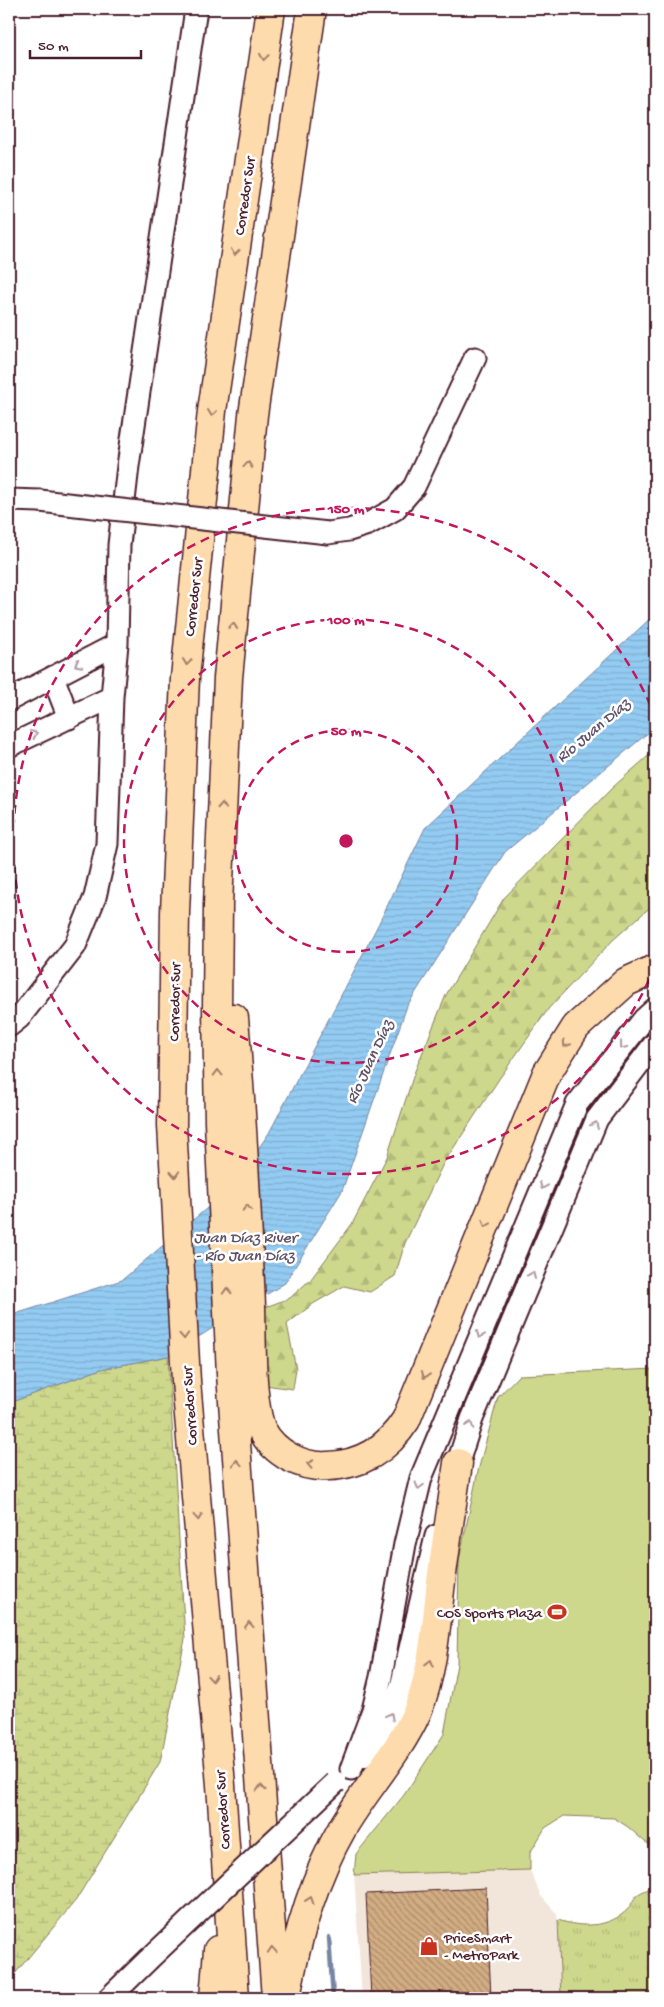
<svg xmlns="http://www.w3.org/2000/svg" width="664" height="2007" viewBox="0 0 664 2007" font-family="'Gochi Hand',sans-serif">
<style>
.built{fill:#f2e6da}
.grass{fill:url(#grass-tufts);stroke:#8c7c5c}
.forest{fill:url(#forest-firs);stroke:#8c7c5c}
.wetland{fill:url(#wetland-marsh);stroke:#8c7c5c}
.pitch{fill:#cdd88c;stroke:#8c7c5c}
.water{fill:url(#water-rules);stroke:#7686a2}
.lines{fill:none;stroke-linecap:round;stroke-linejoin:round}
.stream{stroke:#7686a2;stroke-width:4.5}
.building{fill:url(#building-back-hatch);stroke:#4a1f2b}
.minor-casing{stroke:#4a1f2b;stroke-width:25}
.highway-casing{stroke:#4a1f2b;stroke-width:31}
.minor{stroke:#fff;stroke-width:21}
.highway{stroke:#fedbac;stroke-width:28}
.minor-bridge-casing{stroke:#4a1f2b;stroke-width:25;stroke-linecap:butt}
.minor-bridge{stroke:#fff;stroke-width:21}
.oneway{stroke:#a47d6c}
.oneway2{stroke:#ae9aa0}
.ring{fill:none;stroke:#c2185b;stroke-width:2.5;stroke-dasharray:9 6}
.labels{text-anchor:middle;stroke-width:5;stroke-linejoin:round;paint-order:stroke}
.street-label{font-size:15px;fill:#4a1f2b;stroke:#fff}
.poi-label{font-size:15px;fill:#4a1f2b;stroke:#fff;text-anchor:end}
.water-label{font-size:16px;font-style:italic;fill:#605367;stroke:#fff}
.centre{fill:#c2185b;stroke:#fff;stroke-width:2.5}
.ring-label{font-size:15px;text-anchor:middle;font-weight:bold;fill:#c2185b;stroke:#fff;stroke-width:5;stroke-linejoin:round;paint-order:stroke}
</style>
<defs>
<pattern id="grass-tufts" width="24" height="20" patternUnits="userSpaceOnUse" patternTransform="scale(1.25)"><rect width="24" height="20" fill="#cdd88c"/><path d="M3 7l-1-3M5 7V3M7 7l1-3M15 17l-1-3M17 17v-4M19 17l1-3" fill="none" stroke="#b2b979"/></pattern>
<pattern id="forest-firs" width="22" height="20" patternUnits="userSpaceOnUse" patternTransform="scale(1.25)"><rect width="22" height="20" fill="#cdd88c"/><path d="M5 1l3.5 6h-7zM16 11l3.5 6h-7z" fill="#b2b979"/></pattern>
<pattern id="wetland-marsh" width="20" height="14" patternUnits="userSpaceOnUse" patternTransform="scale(1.25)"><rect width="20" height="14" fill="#cdd88c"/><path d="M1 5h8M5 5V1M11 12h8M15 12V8" fill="none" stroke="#b2b979"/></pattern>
<pattern id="water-rules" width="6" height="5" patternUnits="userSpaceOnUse" patternTransform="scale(1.25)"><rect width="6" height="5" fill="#93cbf2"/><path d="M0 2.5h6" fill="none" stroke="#80aed0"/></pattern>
<pattern id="building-back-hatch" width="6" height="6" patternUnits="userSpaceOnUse" patternTransform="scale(1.25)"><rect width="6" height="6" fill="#d2ac83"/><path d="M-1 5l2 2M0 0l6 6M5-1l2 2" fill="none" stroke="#ac8b6b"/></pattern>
</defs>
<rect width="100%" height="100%" fill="#fff"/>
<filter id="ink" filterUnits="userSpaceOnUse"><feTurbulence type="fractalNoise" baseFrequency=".02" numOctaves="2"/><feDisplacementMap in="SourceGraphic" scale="10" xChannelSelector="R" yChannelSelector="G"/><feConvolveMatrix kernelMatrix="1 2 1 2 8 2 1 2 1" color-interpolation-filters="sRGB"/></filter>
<g filter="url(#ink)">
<path class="built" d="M530 1870 541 1896 557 1914 561 1998H362L354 1875Z"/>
<path class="grass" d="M655 1886V1998H561L558 1920C581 1928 610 1928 628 1909 632 1905 633 1899 637 1895 642 1891 650 1889 655 1886Z"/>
<path class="forest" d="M655 750V903L613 940 549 1008 499 1079 443 1164 405 1243 395 1276 370 1292 344 1286 313 1304 287 1324 296 1369 293 1389 265 1385 260 1309 290 1298 311 1279 352 1224 387 1157 415 1071 446 995 504 898 612 788Z"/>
<path class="wetland" d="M168 1356 185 1639 160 1762 76 1900 9 1981V1403L101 1369Z"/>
<path class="pitch" d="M655 1369V1847L645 1842 628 1827 614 1818 564 1816 545 1828 530 1853V1870L354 1875 356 1854 404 1795 444 1734 457 1664 459 1560 478 1471 498 1397 519 1375Z"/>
<path class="water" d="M655 614V727L505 852 407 1006 342 1191 285 1283 168 1356 101 1369 9 1403V1316L122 1280 232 1187 269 1133 378 925 425 828Z"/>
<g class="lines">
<path class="stream" d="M329 1937 333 1998"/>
</g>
<path class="building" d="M486 1888 491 1998H371L366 1894Z"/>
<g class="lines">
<g class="minor-casing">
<path id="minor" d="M9 500 40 501
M328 533 349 530 368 524 395 509 414 487 475 358
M53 677 69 718
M9 700 117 644
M9 746 112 697
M9 1026 19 1018 75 946 95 897 107 844 112 697 117 644 119 545 128 466 196 9
M453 1478 472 1419 597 1119 655 1043
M364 1756 377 1740 393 1711 402 1683 436 1536
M351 1769 373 1710 381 1677 405 1544 421 1478 577 1104 644 1019 655 1009
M109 1998 148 1960"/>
</g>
<g class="highway-casing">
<path id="highway" d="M234 1018C242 1114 247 1210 251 1306 252 1337 250 1404 262 1430 274 1453 302 1468 328 1466 362 1465 388 1448 406 1420L547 1073 576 1027 626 982 655 969
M214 1998 218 1950
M235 1998 221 1785 186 1381 172 1125 175 912 185 678 212 411 271 9
M276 1998 231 1374 219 1122 217 1009 218 905 228 678 253 415 312 9
M286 1998C296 1939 313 1879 343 1827 366 1788 398 1754 417 1712 432 1676 436 1629 440 1590 445 1548 452 1505 458 1463"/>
</g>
<use href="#minor" class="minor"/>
<use href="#highway" class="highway"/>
<g class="minor-bridge-casing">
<path id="minor-bridge" d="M40 501 328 533
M148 1960 336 1782"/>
</g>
<use href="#minor-bridge" class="minor-bridge"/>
</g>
<defs><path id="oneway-chevron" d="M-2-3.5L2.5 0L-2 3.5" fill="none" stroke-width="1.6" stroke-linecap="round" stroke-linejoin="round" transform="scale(1.25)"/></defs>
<g class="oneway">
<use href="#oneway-chevron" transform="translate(264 57) rotate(98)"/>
<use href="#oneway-chevron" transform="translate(235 252) rotate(98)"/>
<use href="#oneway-chevron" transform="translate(212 413) rotate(97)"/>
<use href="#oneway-chevron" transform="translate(248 465) rotate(-85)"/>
<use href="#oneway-chevron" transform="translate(233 626) rotate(-85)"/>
<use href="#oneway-chevron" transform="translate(187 662) rotate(96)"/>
<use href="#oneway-chevron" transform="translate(222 806) rotate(-87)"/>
<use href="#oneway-chevron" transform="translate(566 1044) rotate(123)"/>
<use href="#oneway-chevron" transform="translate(218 1073) rotate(-91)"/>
<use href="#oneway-chevron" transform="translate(175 1174) rotate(87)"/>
<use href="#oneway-chevron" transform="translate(247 1208) rotate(-92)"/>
<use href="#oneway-chevron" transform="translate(486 1224) rotate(112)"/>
<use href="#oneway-chevron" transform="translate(227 1291) rotate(-93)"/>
<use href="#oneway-chevron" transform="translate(184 1336) rotate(87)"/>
<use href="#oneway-chevron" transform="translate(425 1375) rotate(112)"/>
<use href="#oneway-chevron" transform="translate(237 1463) rotate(-94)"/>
<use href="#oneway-chevron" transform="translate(310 1464) rotate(-168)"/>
<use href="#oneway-chevron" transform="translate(198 1517) rotate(85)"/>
<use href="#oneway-chevron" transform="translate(249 1625) rotate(-94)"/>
<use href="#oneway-chevron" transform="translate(430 1663) rotate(-76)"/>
<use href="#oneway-chevron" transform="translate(212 1678) rotate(85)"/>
<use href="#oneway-chevron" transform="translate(261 1788) rotate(-94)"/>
<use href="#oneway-chevron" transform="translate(310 1900) rotate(-71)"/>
<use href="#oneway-chevron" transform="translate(272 1950) rotate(-94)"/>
</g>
<g class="oneway2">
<use href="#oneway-chevron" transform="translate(78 664) rotate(153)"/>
<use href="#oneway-chevron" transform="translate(34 734) rotate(-25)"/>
<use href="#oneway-chevron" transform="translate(623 1046) rotate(128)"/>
<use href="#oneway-chevron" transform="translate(595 1125) rotate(-65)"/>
<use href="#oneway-chevron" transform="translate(543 1186) rotate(113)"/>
<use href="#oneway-chevron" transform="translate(532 1275) rotate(-67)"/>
<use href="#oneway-chevron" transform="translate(480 1335) rotate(113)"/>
<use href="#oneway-chevron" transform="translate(470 1425) rotate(-71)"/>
<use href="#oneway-chevron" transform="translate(419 1486) rotate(106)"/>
<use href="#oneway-chevron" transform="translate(390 1716) rotate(-62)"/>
</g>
</g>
<g class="ring">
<circle cx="346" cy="841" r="111"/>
<circle cx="346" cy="841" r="222"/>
<path d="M655 966A333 333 0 1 1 655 716"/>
</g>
<defs>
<g id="stadium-bare" transform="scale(1.5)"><path d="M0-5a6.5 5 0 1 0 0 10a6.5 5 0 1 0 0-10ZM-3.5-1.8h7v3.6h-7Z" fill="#c8321e" stroke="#fff" stroke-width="2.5" paint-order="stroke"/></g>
<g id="shop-bare" transform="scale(1.5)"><path d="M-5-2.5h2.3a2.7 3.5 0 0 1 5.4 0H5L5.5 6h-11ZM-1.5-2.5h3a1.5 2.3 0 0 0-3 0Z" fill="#c8321e" stroke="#fff" stroke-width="2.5" paint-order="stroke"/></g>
</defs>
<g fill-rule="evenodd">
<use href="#stadium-bare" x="557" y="1612"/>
<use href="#shop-bare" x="429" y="1946"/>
</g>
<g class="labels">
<g class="street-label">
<text transform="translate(244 196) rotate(-82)" y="5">Corredor Sur</text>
<text transform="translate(193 597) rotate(-84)" y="5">Corredor Sur</text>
<text transform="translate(174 1002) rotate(-89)" y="5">Corredor Sur</text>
<text transform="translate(189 1406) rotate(-94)" y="5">Corredor Sur</text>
<text transform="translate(222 1810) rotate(-94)" y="5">Corredor Sur</text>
</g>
<g class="poi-label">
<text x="542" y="1617">COS Sports Plaza</text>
<text x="444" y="1942" text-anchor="start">PriceSmart<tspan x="444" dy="17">- MetroPark</tspan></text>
</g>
<g class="water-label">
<text transform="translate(592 729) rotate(-40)" y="6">Río Juan Díaz</text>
<text transform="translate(368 1061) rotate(-65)" y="6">Río Juan Díaz</text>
<text x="245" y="1242">Juan Díaz River<tspan x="245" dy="18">- Río Juan Díaz</tspan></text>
</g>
</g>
<circle cx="346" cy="841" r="8" class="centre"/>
<g class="ring-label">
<text x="346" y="513">150 m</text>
<text x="346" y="624">100 m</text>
<text x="346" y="735">50 m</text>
</g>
<rect width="664" height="2007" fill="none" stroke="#fff" stroke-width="30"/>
<rect x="15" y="15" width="634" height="1977" fill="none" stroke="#4a1f2b" stroke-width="2" filter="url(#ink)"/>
<path d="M30 50v8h111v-8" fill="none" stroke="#4a1f2b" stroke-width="2.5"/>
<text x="38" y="50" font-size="15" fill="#4a1f2b" stroke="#ffffff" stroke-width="4" paint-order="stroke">50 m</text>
</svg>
